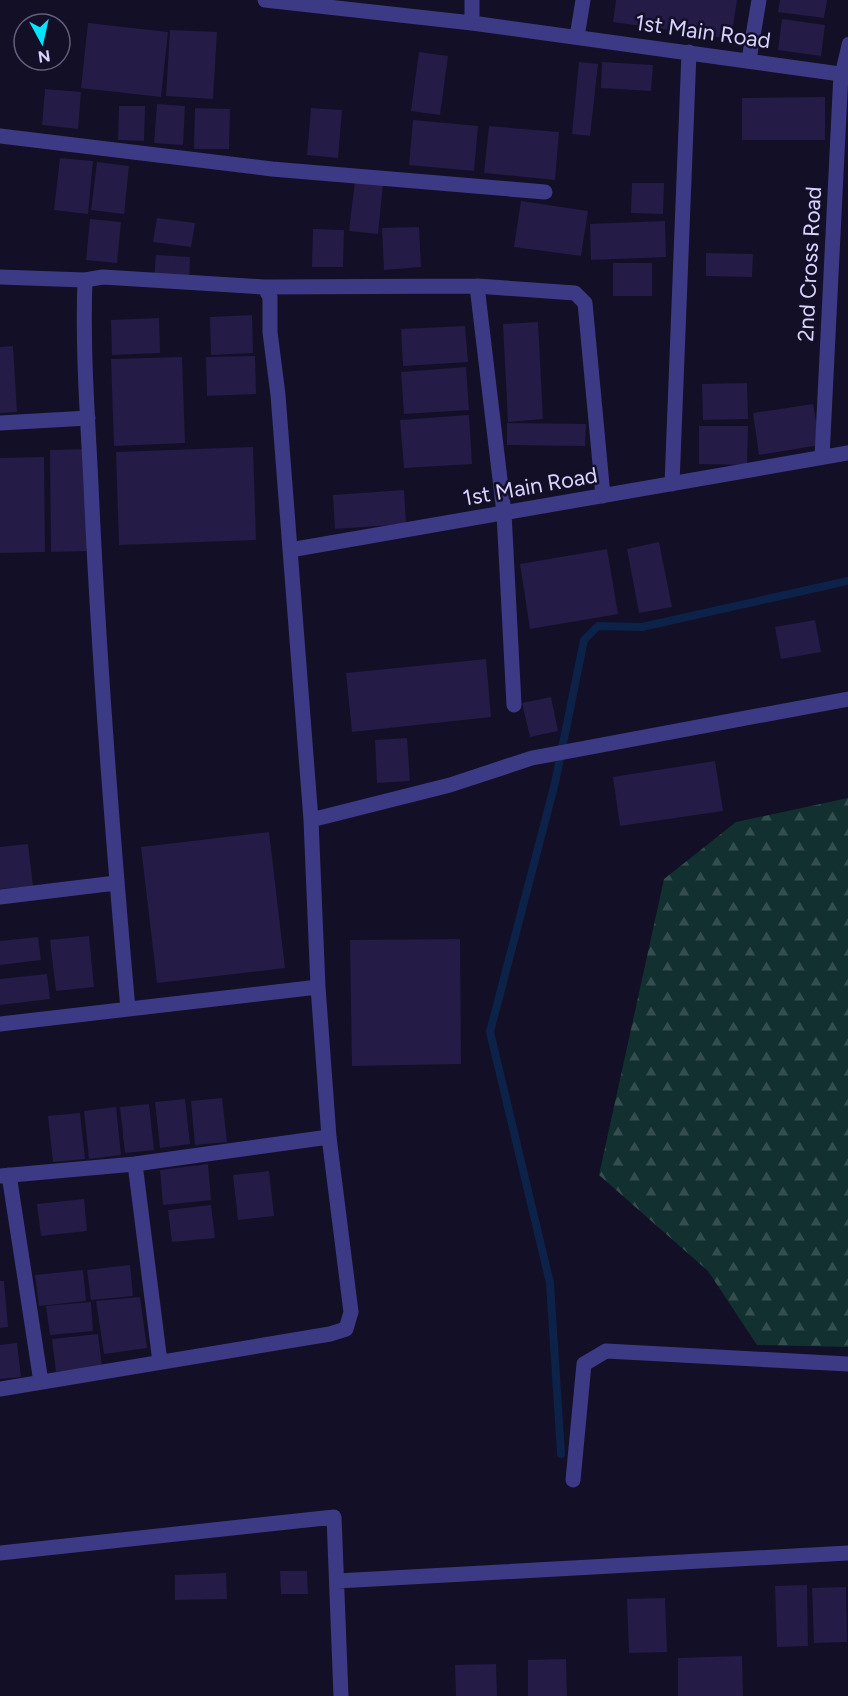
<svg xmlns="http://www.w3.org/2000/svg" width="848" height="1696" viewBox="0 0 848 1696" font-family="Figtree,sans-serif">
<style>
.forest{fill:url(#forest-firs)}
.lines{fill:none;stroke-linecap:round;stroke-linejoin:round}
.stream{stroke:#0c2248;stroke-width:8}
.building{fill:#241b47}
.service{stroke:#3d3a85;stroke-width:12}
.minor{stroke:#3d3a85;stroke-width:15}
.labels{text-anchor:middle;stroke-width:5;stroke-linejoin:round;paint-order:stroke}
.street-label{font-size:22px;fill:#d9d4ff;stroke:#130f26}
</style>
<defs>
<pattern id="forest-firs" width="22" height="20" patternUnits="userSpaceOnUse" patternTransform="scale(1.5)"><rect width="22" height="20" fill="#12302f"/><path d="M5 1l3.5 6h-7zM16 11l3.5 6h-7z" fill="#344d4e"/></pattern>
</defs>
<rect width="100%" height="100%" fill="#130f26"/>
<path class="forest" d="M848 798V1347L757 1345 708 1271 599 1175 664 879 736 822Z"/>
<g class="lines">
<path class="stream" d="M561 1454 550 1283 490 1032 555 783 584 640 598 626 642 627 848 581"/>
</g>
<path class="building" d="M616 0H737L731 39 613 22Z
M780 0H827L824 18 778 12Z
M782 19 825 25 821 56 778 50Z
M88 23 168 32 161 97 81 88Z
M170 30 217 32 213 99 166 96Z
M419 52 448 56 440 115 411 111Z
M579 62 598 64 590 136 572 134Z
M602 62 653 65 651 91 601 88Z
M45 89 81 92 78 129 42 125Z
M825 97V140H742V98Z
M157 104 185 106 183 145 154 143Z
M119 106H145L144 141 118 140Z
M195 108 230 109 229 149H194Z
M311 108 342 110 338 158 307 155Z
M413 120 478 126 474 171 409 165Z
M489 126 559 132 555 180 484 173Z
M60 158 93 161 88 214 54 210Z
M97 162 129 166 124 214 91 210Z
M355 181 383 184 378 234 349 231Z
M632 183H664L663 214 631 213Z
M521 201 588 211 581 256 514 247Z
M157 218 195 223 191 247 153 242Z
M90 219 121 222 117 263 86 260Z
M665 221 666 257 591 260 590 224Z
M419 227 421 267 384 270 382 228Z
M313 229 344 230 343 267H312Z
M706 253 753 254 752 277 706 276Z
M156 255 190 257 189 282 154 280Z
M613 263H652V296H613Z
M252 315 253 353 211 355 210 317Z
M159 318 160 353 112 355 111 320Z
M538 322 543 419 508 422 503 324Z
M465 326 468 362 403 366 401 329Z
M13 346 17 412 0 413V347Z
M255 356 256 394 207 396 206 357Z
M182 357 185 443 114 446 111 359Z
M466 367 469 410 404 414 401 372Z
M747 383 748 419 703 420 702 384Z
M813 404 820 445 759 455 753 413Z
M469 415 472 464 404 468 400 420Z
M507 423 586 424 585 446 507 445Z
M699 426H748L747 465 699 464Z
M253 447 256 540 119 545 116 452Z
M86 449 88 551 51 552 50 450Z
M44 457 45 552 0 553V458Z
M404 490 406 524 335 529 333 495Z
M659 542 672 607 639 613 627 549Z
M607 549 618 614 530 629 520 564Z
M815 620 821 652 781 659 775 627Z
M486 659 491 717 352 732 346 673Z
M551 697 558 731 530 737 522 703Z
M407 738 410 781 377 783 375 740Z
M715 761 723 811 620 826 613 777Z
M269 832 285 968 157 983 141 847Z
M28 844 33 886 0 889V847Z
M89 936 94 987 56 991 50 940Z
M38 937 41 960 0 965V941Z
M460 939 461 1064 352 1066 350 940Z
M47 974 50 999 0 1005V979Z
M222 1098 227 1142 195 1145 191 1101Z
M185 1099 190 1144 160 1148 155 1102Z
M149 1104 154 1150 125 1153 120 1107Z
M116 1107 121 1155 89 1159 84 1111Z
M80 1113 85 1159 53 1162 48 1116Z
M208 1164 211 1200 163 1205 160 1170Z
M269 1171 274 1216 238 1220 233 1175Z
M84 1199 87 1231 41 1236 37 1204Z
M211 1205 215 1238 172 1242 168 1210Z
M130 1265 133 1296 91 1300 87 1270Z
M83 1270 86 1301 39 1306 35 1275Z
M0 1281H4L8 1327 0 1328Z
M140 1297 147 1348 104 1354 96 1301Z
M91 1302 93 1331 50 1335 46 1306Z
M98 1334 102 1367 56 1372 52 1339Z
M17 1343 21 1377 0 1379V1345Z
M280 1571H307L308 1594H281Z
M226 1573 227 1599 175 1600V1575Z
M807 1585 808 1646 777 1647 775 1586Z
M846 1587 847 1642 814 1643 812 1588Z
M665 1598 667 1652 629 1653 627 1599Z
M742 1656 743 1696H678V1658Z
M566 1659 567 1696H528V1660Z
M496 1664 497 1696H456L455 1665Z"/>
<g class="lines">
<path class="service" d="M841 73 848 43"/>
<path class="minor" d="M265 0 472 23 848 75
M472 0V23
M577 37 583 0
M749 60 759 0
M0 136 272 169 545 192
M0 277 85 280
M477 286 504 513 514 705
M264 287 477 286 575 293 585 303 603 496
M0 423 88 418
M822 457 841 73
M672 484 689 52
M290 550 848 453
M311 820 450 785 532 758 848 699
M0 897 116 883
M0 1024 318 987
M135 1164 160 1362
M9 1175 41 1382
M0 1176 135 1164 329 1137
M0 1389 330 1334 346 1329 351 1312 329 1137 318 987 311 820 278 395 270 332V297L264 287 103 277 85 280C82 356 89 432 92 507 100 675 113 842 128 1009
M573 1480 584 1364 606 1351 848 1364
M0 1553 334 1517 341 1696
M337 1581 848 1553"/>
</g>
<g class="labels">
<g class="street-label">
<text transform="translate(703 31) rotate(8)" y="8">1st Main Road</text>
<text transform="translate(809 264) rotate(-87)" y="8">2nd Cross Road</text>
<text transform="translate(530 486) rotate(-10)" y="8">1st Main Road</text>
</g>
</g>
<g transform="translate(42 42) rotate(172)"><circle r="28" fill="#130f26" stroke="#625e7d" stroke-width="1.5"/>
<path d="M0-4.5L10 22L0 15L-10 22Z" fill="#00e5ff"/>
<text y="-9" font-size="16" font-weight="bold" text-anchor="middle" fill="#d9d4ff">N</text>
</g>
</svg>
